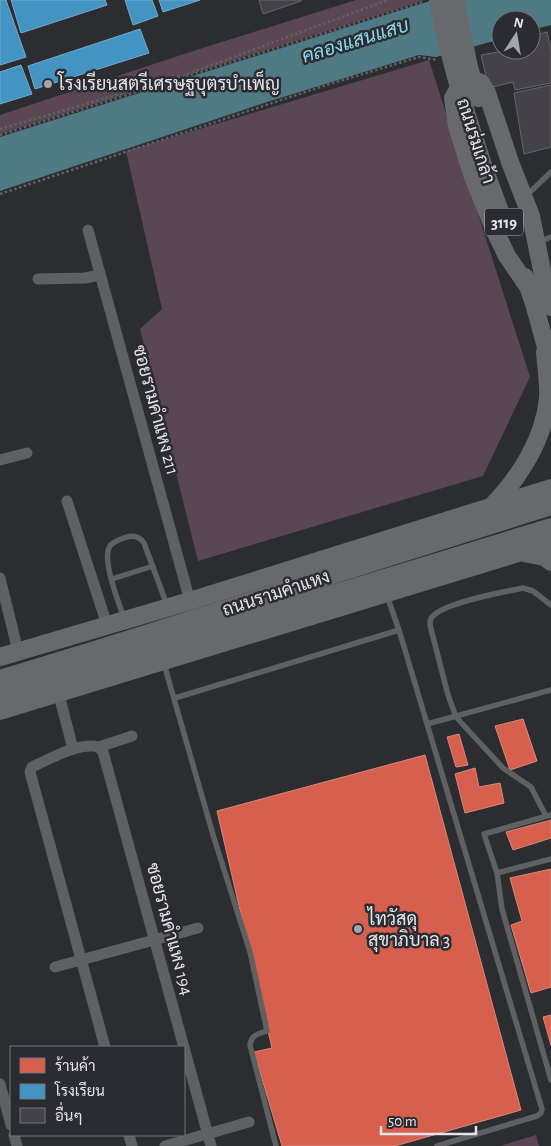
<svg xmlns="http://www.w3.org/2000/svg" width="551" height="1146" viewBox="0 0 551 1146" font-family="'Alegreya Sans',Sarabun,sans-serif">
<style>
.green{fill:#5b4653}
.water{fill:#4f7a84}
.shops{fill:#d6604d;stroke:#da887c}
.schools{fill:#4393c3;stroke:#74acce}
.building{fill:#444148;stroke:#666669}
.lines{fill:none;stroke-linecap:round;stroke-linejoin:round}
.path{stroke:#616162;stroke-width:2.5;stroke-dasharray:2.5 2.5;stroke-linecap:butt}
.lane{stroke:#5f6061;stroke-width:5.5}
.street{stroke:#5f6061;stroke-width:11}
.primary{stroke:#68696c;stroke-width:18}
.primary-bridge{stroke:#68696c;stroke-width:18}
.poi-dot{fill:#a4a5a9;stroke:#2b2c32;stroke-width:2}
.labels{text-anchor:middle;stroke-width:5;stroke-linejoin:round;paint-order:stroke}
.shield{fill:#2b2c32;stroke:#adaeb2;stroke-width:1}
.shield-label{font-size:16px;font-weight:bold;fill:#e5e5e9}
.poi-label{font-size:18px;fill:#e5e5e9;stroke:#2b2c32;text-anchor:start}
.street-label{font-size:18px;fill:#e5e5e9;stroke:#2b2c32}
.water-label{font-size:19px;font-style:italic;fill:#8adced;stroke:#2b2c32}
</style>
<rect width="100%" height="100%" fill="#2c2d31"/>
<path class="green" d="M356 0H425L0 134V115L190 52Z
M429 60 530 377 483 476 198 561 140 329 162 309 126 151Z
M536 1135 539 1146H500Z"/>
<path class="water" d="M433 0H551V25L531 30V20H501V39L436 57 419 55 267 102 0 191V137Z"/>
<path class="shops" d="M523 719 537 761 510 770 495 726Z
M459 734 468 765 456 767 447 737Z
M425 755 521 1110 395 1146H282L254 1052 272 1048 217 811Z
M475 768 479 787 500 783 504 803 465 813 455 774Z
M551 820V838L513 850 506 832Z
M551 869V987L531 993 511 925 522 921 510 878Z
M551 1015V1045L543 1017Z"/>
<path class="schools" d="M0 0H6L26 57 0 65Z
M11 0H105L107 5 21 33Z
M125 0H152L158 16 133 25Z
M159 0H200L163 12Z
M140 29 149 53 35 89 28 66Z
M21 65 32 94 0 104V72Z"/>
<path class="building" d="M259 0H301V1L263 14Z
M547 32 551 50V83L515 90 513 82 489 88 481 55 509 50H531V36Z
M551 85V147L524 154 514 93Z"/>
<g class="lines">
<path class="path" d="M0 129 185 75 388 0
M0 135 423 2
M0 194 323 86 419 57 437 60"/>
<path class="lane" d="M526 196 551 172
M538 242 551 237
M112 579 153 566
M387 596 399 630 542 1109 541 1113 537 1116 437 1146
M124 618C119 603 101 559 110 546 114 541 121 539 127 537 134 535 140 537 144 543L167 605
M164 664 214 838 250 952 267 1031C258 1034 251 1035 250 1045L276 1146
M175 698 399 630
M427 724 551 690
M551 815 484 834 497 873 551 859
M546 816 531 787 503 768 456 717 448 695 430 625C430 621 430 618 434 615 447 602 504 592 523 588L533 591 551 605
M497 873 502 909 551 1080"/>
<path class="street" d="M88 230 190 601
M38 279 85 278 100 275
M0 460 27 453
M67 501 107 625
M0 578 18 651
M59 695 73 749
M99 747 132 736
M55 967 198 928
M105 1047 30 772 32 767C50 759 73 745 93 746 98 746 100 748 103 752L211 1146
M0 1084 11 1125
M14 1135 17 1146
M129 1135 132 1146
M165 1146 249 1122"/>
<path class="primary" d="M463 103 484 168 505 225
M525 277 535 307 551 365
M542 280 551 307
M529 288 507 256 495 231 473 177 457 126 453 98 458 89 466 81 474 80 481 83 487 93 510 162 531 216 546 290
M492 506C520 477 544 439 548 398 549 383 546 367 545 352
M524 553 544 557 551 562
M0 657 190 601 551 488
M0 679 101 648
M0 696 105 664
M0 711 551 543"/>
<path class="primary-bridge" d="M438 0 446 39 463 103
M455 0 469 67 478 98
M101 648 551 506
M105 664 551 527"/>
</g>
<g class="poi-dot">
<circle cx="48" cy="84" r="5"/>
<circle cx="358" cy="929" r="5"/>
</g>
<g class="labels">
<rect class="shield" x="485" y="208.5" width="38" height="27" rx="4"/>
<g class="shield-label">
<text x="504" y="228">3119</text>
</g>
<g class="poi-label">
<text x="58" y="90">โรงเรียนสตรีเศรษฐบุตรบำเพ็ญ</text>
<text x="368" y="925">ไทวัสดุ<tspan x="368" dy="21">สุขาภิบาล 3</tspan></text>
</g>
<g class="street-label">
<text transform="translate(476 141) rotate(72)" y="6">ถนนร่มเกล้า</text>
<text transform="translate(156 410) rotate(75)" y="6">ซอยรามคำแหง 211</text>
<text transform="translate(276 593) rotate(-18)" y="6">ถนนรามคำแหง</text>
<text transform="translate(170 929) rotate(75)" y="6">ซอยรามคำแหง 194</text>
</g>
<g class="water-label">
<text transform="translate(355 40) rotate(-17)" y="7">คลองแสนแสบ</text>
</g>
</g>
<rect x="10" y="1046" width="175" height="90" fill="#2b2c32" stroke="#75767b"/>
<rect x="20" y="1058" width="25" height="15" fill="#d6604d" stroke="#75767b"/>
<text x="55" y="1071" font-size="15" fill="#e5e5e9">ร้านค้า</text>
<rect x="20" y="1084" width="25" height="15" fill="#4393c3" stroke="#75767b"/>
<text x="55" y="1096" font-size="15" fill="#e5e5e9">โรงเรียน</text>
<rect x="20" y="1108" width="25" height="15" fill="#444148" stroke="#75767b"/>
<text x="55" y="1121" font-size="15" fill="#e5e5e9">อื่นๆ</text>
<g transform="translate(516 35) rotate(12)"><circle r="24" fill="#2b2c32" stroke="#75767b"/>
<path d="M0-4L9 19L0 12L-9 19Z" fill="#a4a5a9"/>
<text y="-8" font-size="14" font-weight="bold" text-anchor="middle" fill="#e5e5e9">N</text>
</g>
<path d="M381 1126v8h95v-8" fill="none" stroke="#e5e5e9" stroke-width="2.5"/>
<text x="388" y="1126" font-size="15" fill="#e5e5e9" stroke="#2b2c32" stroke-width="4" paint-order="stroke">50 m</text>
</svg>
